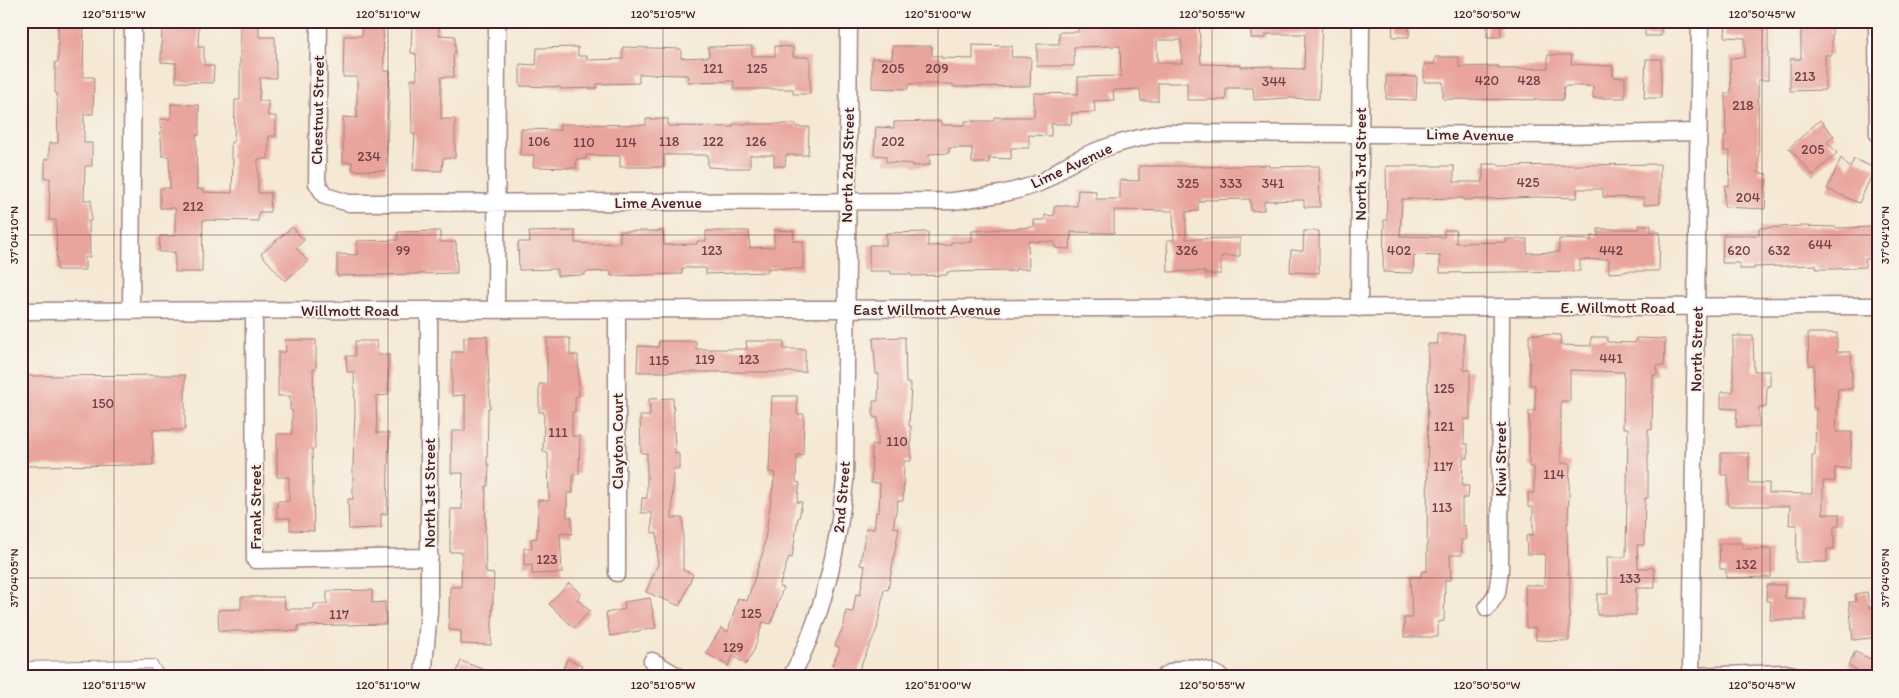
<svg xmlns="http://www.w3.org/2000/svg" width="1899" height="698" viewBox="0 0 1899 698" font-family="Itim,sans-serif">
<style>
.building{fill:#e9a49d;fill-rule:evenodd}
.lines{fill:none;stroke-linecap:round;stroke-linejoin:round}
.lane-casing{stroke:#a08480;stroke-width:10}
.street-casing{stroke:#a08480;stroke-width:19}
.lane{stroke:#fff;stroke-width:8}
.street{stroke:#fff;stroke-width:16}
.ticks{fill:none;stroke:#4a1f2b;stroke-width:1;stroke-opacity:0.45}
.labels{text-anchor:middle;stroke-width:4;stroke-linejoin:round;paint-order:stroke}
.number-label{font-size:14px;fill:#724048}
.street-label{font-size:16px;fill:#4a1f2b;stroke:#f7f3e8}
.neatline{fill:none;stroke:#4a1f2b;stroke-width:2}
.ticks-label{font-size:12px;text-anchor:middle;fill:#4a1f2b}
</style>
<rect width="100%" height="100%" fill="#f7f3e8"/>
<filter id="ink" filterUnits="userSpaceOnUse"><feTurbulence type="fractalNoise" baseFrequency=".02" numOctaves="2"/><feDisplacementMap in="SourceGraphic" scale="10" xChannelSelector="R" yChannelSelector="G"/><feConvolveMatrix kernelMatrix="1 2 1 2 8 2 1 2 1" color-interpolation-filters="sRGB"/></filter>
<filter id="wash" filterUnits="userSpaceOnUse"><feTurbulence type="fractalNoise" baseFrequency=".0096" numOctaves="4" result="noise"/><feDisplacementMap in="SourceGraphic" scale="20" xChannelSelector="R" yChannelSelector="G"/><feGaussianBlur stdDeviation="1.12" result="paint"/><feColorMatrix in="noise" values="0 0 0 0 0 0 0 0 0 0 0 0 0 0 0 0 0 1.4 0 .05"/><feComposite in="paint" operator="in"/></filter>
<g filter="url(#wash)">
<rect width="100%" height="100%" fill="#f5e8d4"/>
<g id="blocks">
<path class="building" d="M58 21H84L83 77H94L93 114H84V143H92V166H85L84 200H91V221H89L90 257H85V270H57L56 220H49L50 178H45V159H49V143H58L57 93H55V62H58Z
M173 21H199L198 47H204V65L214 66 213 83 176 82V63L161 62 162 24H173Z
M240 21H259V37H275L276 78H260L259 101H268V116H276V136H269L268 159H258V193H271L270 212H259L258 221 203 220 202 272H175V252H159L160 236H175V208H160V188H170L169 156H162L160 119H171V104L199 105V135H196L197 189H203V192L232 193 233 159 231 158V142H234L235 100H240Z
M362 21H383L384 71H390L386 171 352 170V162H343V117L357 118V77H343L344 36H362Z
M412 21H439V35L455 36V54H453L454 77H441V119H455V158H443L442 171 413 170 415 134H412L411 79H417L416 54 411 53Z
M1199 21 1201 64 1241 65V67L1272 66V68L1304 69 1305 34H1266V38H1251V21H1322L1319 99 1287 98 1254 100 1253 88H1226V100H1187V83H1158V101H1141L1140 89 1113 90 1114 100 1094 101 1095 112 1072 113 1071 124H1051V136L1029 135V148H1011V159L989 158V163H972V148H949V153L929 154 930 165 913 166V164L886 162V156L874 155 876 127 894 128V122L941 121V125H965V121H994V117H1034V93L1078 94V77L1121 76 1120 46 1074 47V66H1037V44H1059V32H1078V22ZM1157 40H1181L1182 63H1157Z
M1392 21H1409V37H1393Z
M1487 21H1500L1501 37H1487Z
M1645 21H1661V36H1645Z
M1726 21H1768V80H1758L1759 173 1767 174 1765 209 1724 207 1725 185 1729 186 1730 151H1724V136H1726L1725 93H1731L1730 58 1745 57V38L1725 37Z
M1801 21H1832V55H1825V90L1790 91V59H1801Z
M973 45 1012 46 1011 57H1031L1030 86 953 87V84H908V89L872 88V58L892 59 893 46H932V56H941V58L973 59Z
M752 46V56H775V46L793 47V57H810V94H793V89H734V81L688 82 687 75 639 74V83L597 84V88L560 89V87L520 86V64L536 65 537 48 578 47V56H587V60L623 59V47L681 49V58L709 57 708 47Z
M1548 55H1572L1571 64 1613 66V77H1625V98H1593V86H1564L1563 100 1443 99V82H1424V64H1435V57H1459V67L1498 66V69L1548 68Z
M1646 59H1661V98H1644Z
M1386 76 1417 77 1416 100 1386 99Z
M646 119H668V126L733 127V124H796V127H809L808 155H786L785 166H774V155H750V168H724L708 167V155H664V167H620V156L586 155V159H576V168L533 167 534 155H520L521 129 560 130V124L646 125Z
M1820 120 1834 136 1827 142 1837 153 1813 175 1789 148Z
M1841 158 1850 168 1854 159 1875 168 1859 203 1827 189Z
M1483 164H1499V166L1660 164V204L1644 205V198L1603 197V189H1577V198L1538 197 1464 200V198L1402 199 1400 236 1444 237V230H1456V243L1507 242 1506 239H1527V253L1559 252V239L1591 240V236H1598V229H1639V225H1651V232H1660L1659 271H1626V272L1609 273V259L1580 260V271L1440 273V256L1414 255 1413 273 1383 272 1384 220H1387L1386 166H1454V182H1483Z
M1269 165V167L1319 166 1320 207H1304V200L1264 201V210L1251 211 1250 199 1203 200V202H1198V211L1186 212V239L1240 238V256H1221V274H1205V271L1168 272 1167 240H1174L1173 211 1114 210V233L1071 232 1070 249 1055 248V242L1028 241 1029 269H1015V271L947 272V275L911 276V274H891V271H869V245H886V233L928 232V246L951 245V242H972V231L1034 227V220H1045V215L1054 216V206H1077L1078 190 1096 191V199H1120V180L1139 181V166H1202V167Z
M1801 226 1836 227V228L1876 227 1877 259H1865V267L1835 269H1816V265L1754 267V269H1740V263H1722L1723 235H1759V228Z
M292 227 304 240 296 248 308 261 285 281 261 254Z
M774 230 794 231 793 241H803V269L768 268V272L706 274V268H682V274L611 276V271L585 272V275L557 276V269L519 270 518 242H530L529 232 575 231V243L593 244 620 243V231H663L664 245 697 244V241H706V231H749L750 248 774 247Z
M440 231V242H456L457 273 337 276V254L357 255V241L398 240V232Z
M1304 231H1319V273L1290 272 1291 250 1303 251Z
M1808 333H1837V352H1851L1852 389H1838L1836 432H1852L1850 468H1835V481H1823V514H1839V526H1834V549H1827V562H1796L1797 525H1789L1790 506H1728V475H1721V453H1749V483H1769V493L1812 494V455H1815L1816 408H1813L1814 365H1809Z
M1437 334H1464V370H1470V419H1464V444H1468V458H1463L1462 486H1469L1468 498H1462V526L1465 525 1466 540H1461L1462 555H1450L1451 580H1445L1444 621 1438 622V637H1404V618H1412L1410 577H1421V572L1427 571 1428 344H1438Z
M1529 334 1561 335 1560 345 1591 346V337H1607V342L1635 343 1636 338 1665 339 1664 366 1657 365V375H1653L1652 430 1648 429V498H1645L1644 545H1637L1638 568H1654L1655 588H1636V615H1597V594H1608L1607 557H1626L1628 428H1623L1624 372 1570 370V401H1561V463H1570L1568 524 1567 523 1568 574H1570L1569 641 1536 640V628H1526L1525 585H1544L1545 554H1527L1526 536 1533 535V507H1528V493H1534V467H1529V411H1535V385H1530Z
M487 336 490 408H488L487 464H489L488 486H486L485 533 486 573 494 574 491 645 461 644V631L449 630V614L450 587H461L462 552H450V540L451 509H462L463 473H451L452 431H465V395L452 396V352H464V337Z
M1733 336H1753L1754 371H1770V386H1767L1766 407H1759V427H1736L1737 409 1721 408V392H1733Z
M905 337 906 383H911L909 426H911V461H904L903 501H898L893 527 899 528 888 590 884 589 877 629 856 676 832 666 840 648 835 645 844 625 846 611 853 612 856 594 860 595 865 566 860 565 866 528 874 529 876 512H879L880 483H871L872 445H878V418L873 417V401H878L879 374H876L873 338Z
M547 338H570V355H578L579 396 575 397V412H572V436H580L579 474H573V493H567V517H572V534L560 533 562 573 532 574V565L524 566V548H532L531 539 537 538 538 500 549 501 548 453 543 452 544 412H539V384H547Z
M285 340H316V369H313L315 449H312L314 531 290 530V518H277V501H289V477H277V434H292V410H290V396H278V352H286Z
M355 341H377L378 355H389L388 395 376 396 377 433H389L387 514H381V528L349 529 348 499H353V462L355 413 354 372H347L346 356H355Z
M659 341H696V349H747L746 341H784V349H805V372H637L638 346 658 347Z
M185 375V430H153V465L21 466V376Z
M772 396H797V414H804L803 455H797L796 482 800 483 797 502H802L799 518H798L792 558 789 557 779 587 783 588 771 624 763 622 754 650 746 664 733 656 728 666 706 653 721 628 728 632 738 598 747 601 763 552 775 473 769 472Z
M673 398 675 453 679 454V469H673L672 518H683V570L693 574 680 606 646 592 658 564 657 533H652V513H641L642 498H647V453H641L640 416H650L649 399Z
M1719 543H1742V549H1771V577L1726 578V569H1720Z
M569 583 581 594 577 599 590 611 574 628 549 604Z
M1767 585H1785V598L1805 599V620H1770L1771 601H1766Z
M372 590V603L385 602 386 624 298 626V631H219L218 610 241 609V597H284L285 609H314V604H327V591Z
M1867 592 1869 608 1878 607V637L1853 640 1849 602H1856L1855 594Z
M650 598 656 628 610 636 606 613 625 609 624 602Z
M1855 652 1877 662 1870 677H1854L1857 670 1848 666Z
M567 659 582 665 577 677H560Z
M461 661 501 676V677H455Z"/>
</g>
</g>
<g filter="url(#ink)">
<use href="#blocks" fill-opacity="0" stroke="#a08480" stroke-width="1"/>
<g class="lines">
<g class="lane-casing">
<path id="lane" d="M21 666 153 664 161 677
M71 677V665"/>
</g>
<g class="street-casing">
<path id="street" d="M319 21 317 183 325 196 349 203 953 201C982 197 1011 194 1039 183 1049 179 1058 170 1067 165 1096 148 1129 140 1161 133L1558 135 1698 132
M1877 21 1878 134
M1359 308 1361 21
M496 309 497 21
M617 309V573
M254 310 255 560 430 557
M21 311 1878 306
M131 311 133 21
M1487 608 1497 593 1500 571 1501 308
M652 661 679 677
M1691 676 1785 673 1802 677
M423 677 429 611V310
M791 677C824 617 838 548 845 481L849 21
M1164 677C1183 663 1203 666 1221 677
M1691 677 1700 21"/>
</g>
<use href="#lane" class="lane"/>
<use href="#street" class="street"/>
</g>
</g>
<path class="ticks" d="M114 21V677M388 21V677M663 21V677M938 21V677M1212 21V677M1487 21V677M1762 21V677M21 235H1878M21 578H1878"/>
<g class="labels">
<g class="number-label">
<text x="713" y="73">121</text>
<text x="757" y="73">125</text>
<text x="893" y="73">205</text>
<text x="937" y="73">209</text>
<text x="1805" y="81">213</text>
<text x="1487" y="85">420</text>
<text x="1529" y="85">428</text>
<text x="1274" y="86">344</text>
<text x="1743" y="110">218</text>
<text x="539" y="146">106</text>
<text x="669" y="146">118</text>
<text x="713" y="146">122</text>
<text x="756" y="146">126</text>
<text x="893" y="146">202</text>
<text x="584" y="147">110</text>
<text x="626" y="147">114</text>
<text x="1813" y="154">205</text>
<text x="369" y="161">234</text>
<text x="1528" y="187">425</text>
<text x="1188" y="188">325</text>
<text x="1231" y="188">333</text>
<text x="1273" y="188">341</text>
<text x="1748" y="202">204</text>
<text x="193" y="211">212</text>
<text x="1820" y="249">644</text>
<text x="403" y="255">99</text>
<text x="712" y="255">123</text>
<text x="1187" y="255">326</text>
<text x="1399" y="255">402</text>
<text x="1611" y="255">442</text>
<text x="1739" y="255">620</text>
<text x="1779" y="255">632</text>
<text x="1611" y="363">441</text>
<text x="705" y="364">119</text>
<text x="749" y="364">123</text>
<text x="659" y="365">115</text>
<text x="1444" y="393">125</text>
<text x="103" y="408">150</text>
<text x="1444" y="431">121</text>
<text x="558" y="437">111</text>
<text x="897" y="446">110</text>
<text x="1443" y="471">117</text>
<text x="1554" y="479">114</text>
<text x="1442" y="512">113</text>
<text x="547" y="564">123</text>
<text x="1746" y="569">132</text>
<text x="1630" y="583">133</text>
<text x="751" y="618">125</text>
<text x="339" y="619">117</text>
<text x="733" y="652">129</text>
</g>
<g class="street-label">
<text transform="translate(317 110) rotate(-89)" y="6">Chestnut Street</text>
<text transform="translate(1470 134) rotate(1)" y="6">Lime Avenue</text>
<text transform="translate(1360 164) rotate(-90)" y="6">North 3rd Street</text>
<text transform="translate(847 165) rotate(-89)" y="6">North 2nd Street</text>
<text transform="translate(1071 165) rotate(-25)" y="6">Lime Avenue</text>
<text x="658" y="208">Lime Avenue</text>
<text x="1618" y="313">E. Willmott Road</text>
<text x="927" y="315">East Willmott Avenue</text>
<text x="350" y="316">Willmott Road</text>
<text transform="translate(1696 349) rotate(-89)" y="6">North Street</text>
<text transform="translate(617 441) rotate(-90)" y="6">Clayton Court</text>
<text transform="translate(1500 459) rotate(-90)" y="6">Kiwi Street</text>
<text transform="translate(429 493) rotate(-90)" y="6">North 1st Street</text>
<text transform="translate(841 497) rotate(-85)" y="6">2nd Street</text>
<text transform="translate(255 507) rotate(-90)" y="6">Frank Street</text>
</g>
</g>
<rect width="1899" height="698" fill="none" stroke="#f7f3e8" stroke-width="55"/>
<rect x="28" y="28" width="1844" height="642" class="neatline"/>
<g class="ticks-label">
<text x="114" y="18">120°51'15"W</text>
<text x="388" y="18">120°51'10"W</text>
<text x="663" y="18">120°51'05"W</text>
<text x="938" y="18">120°51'00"W</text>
<text x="1212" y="18">120°50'55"W</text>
<text x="1487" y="18">120°50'50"W</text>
<text x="1762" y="18">120°50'45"W</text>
<text transform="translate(14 235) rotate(-90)" y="4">37°04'10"N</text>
<text transform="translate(1885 235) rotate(-90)" y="4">37°04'10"N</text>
<text transform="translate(14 578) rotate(-90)" y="4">37°04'05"N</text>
<text transform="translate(1885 578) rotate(-90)" y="4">37°04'05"N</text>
<text x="114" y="689">120°51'15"W</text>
<text x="388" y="689">120°51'10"W</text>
<text x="663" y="689">120°51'05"W</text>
<text x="938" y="689">120°51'00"W</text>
<text x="1212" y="689">120°50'55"W</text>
<text x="1487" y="689">120°50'50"W</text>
<text x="1762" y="689">120°50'45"W</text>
</g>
</svg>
